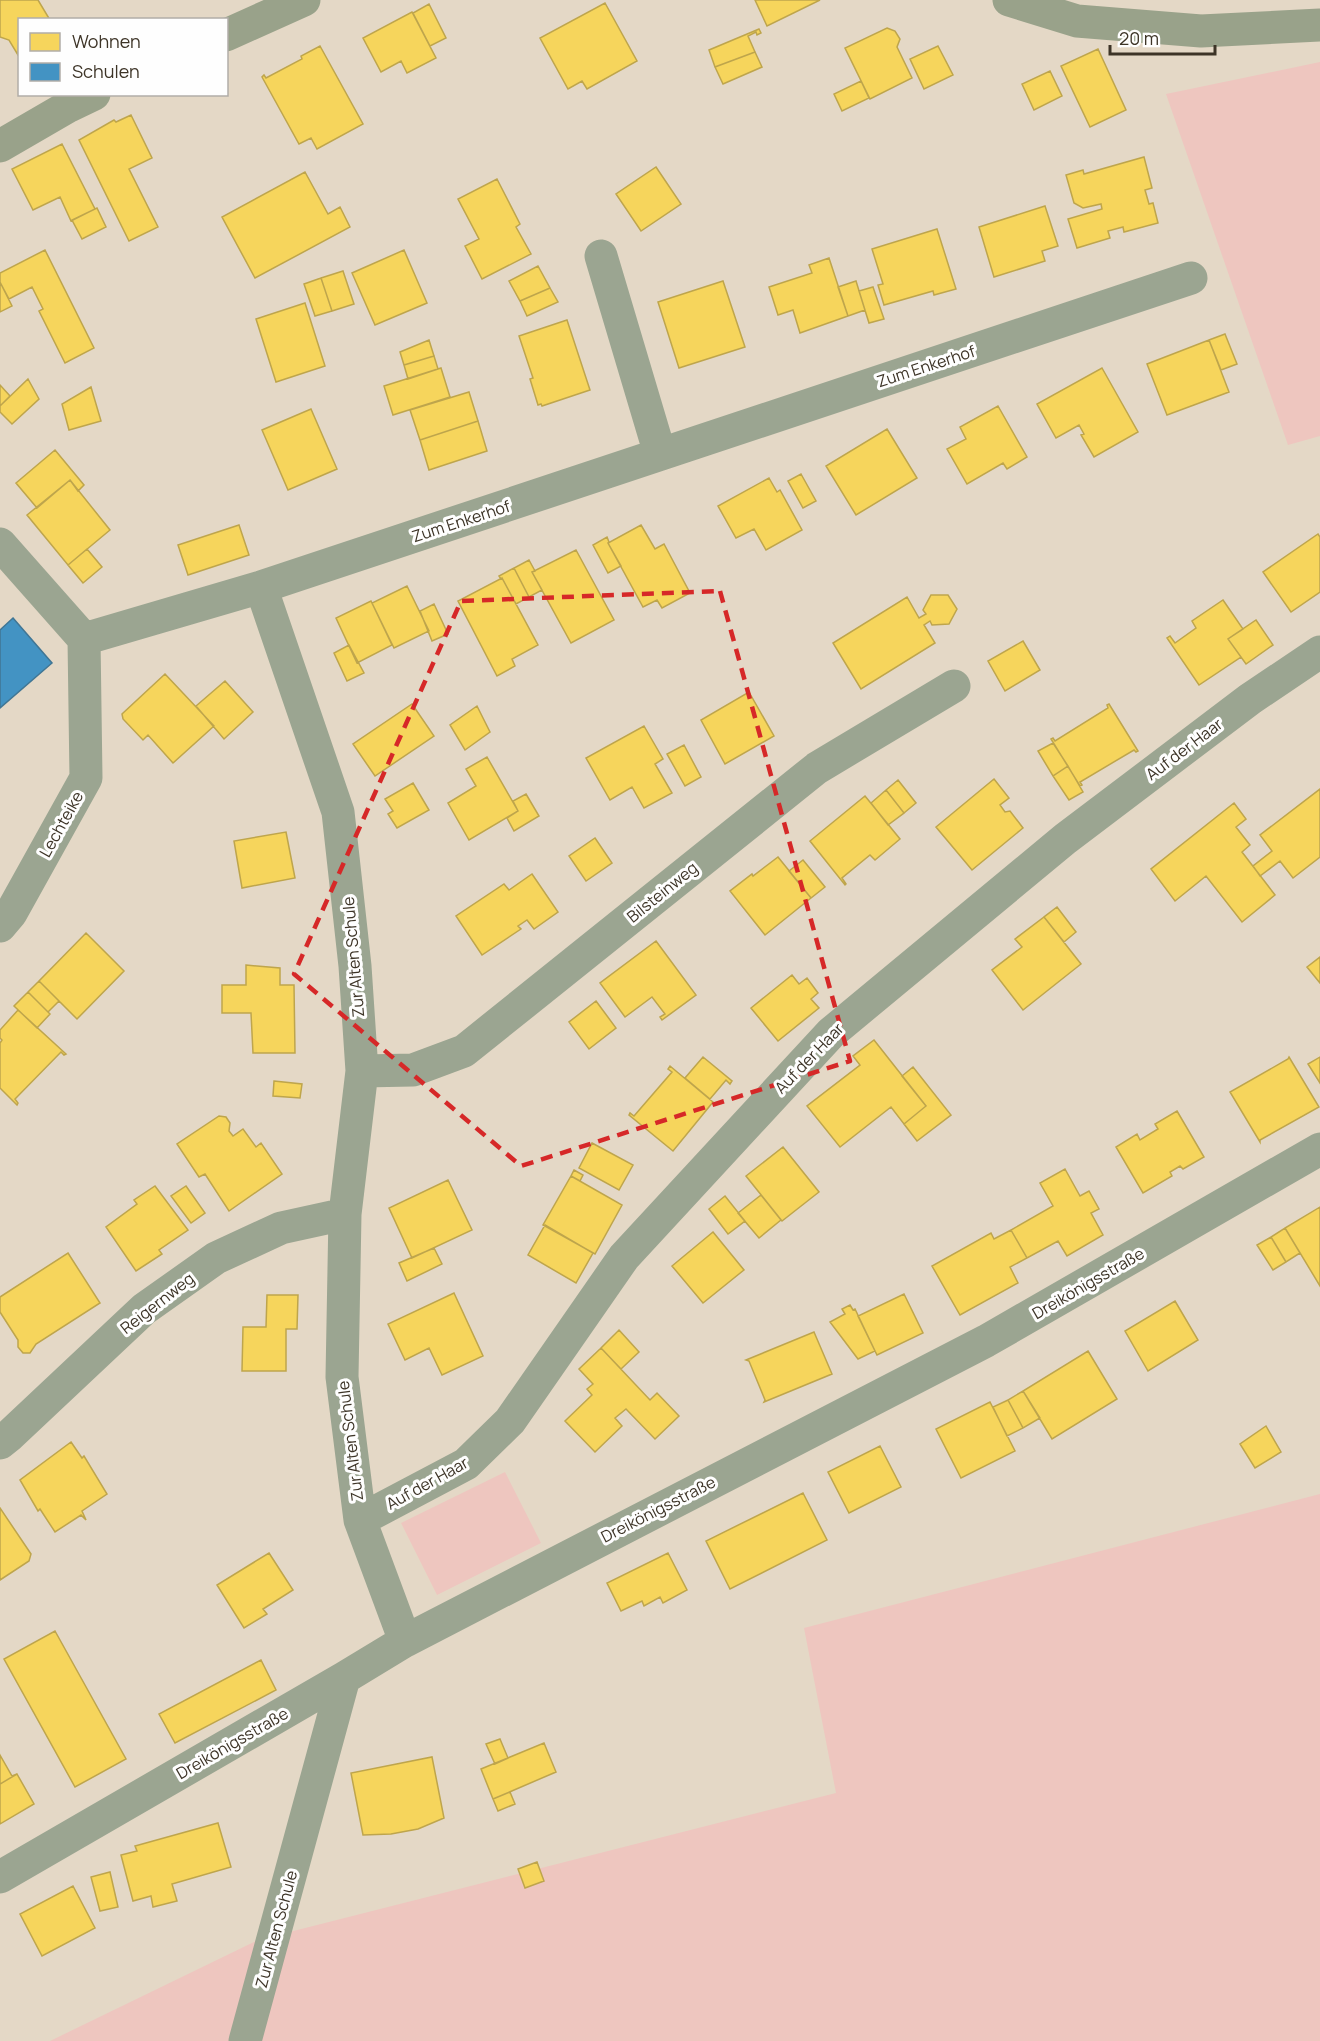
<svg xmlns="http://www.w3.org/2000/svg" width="1320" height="2041" viewBox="0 0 1320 2041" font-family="Manrope,sans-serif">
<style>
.green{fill:#eec6bf}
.homes{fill:#f6d55c;stroke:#bea54c;stroke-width:1.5}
.schools{fill:#4393c3;stroke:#417694;stroke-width:1.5}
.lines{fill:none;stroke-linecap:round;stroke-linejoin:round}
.minor{stroke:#9ba591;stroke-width:33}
.secondary{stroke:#99a28a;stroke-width:33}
.marked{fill:none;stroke:#d62828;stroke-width:4.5;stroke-dasharray:12 8;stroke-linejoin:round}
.labels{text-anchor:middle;stroke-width:6;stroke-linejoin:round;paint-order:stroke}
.street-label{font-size:16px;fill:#3d3427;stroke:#fefefe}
</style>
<rect width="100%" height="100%" fill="#e4d8c6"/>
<path class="green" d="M1320 62V436L1288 445 1166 94Z
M505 1472 541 1543 437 1595 401 1523Z
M1320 1494V2041H50L258 1940 836 1793 804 1628Z"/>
<path class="homes" d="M0 0H38L50 20H20L18 55 9 40 0 37Z
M755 0H820L767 26Z
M605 3 637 61 587 89 582 81 568 89 540 38Z
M429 4 446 38 430 46 413 13Z
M412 12 436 58 407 73 401 61 381 72 363 38Z
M887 28 895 31 900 39 897 47 912 78 870 99 845 48Z
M759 29 761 33 757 35 756 32 748 36 755 52 715 67 709 50Z
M320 46 363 124 317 149 311 138 299 144 262 77 264 75 266 78 302 59 301 56Z
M938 46 953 75 924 89 910 59Z
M1098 49 1126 110 1090 127 1061 66Z
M755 52 762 67 723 84 715 67Z
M1050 71 1062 96 1034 110 1022 84Z
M861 81 869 98 842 111 834 94Z
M131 115 152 158 129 169 158 227 129 241 79 140 114 120 116 122Z
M62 144 95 209 71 221 60 197 33 210 12 169Z
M1144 157 1152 188 1145 190 1149 204 1153 203 1158 223 1124 232 1123 227 1108 231 1110 238 1077 248 1068 219 1102 209 1101 204 1083 208 1074 203 1066 175 1083 170 1084 174Z
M656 167 681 204 641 231 616 194Z
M305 172 328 214 340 207 350 227 255 278 222 217Z
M497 179 520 224 516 227 531 254 482 279 465 246 479 239 458 199Z
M1045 206 1058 246 1042 251 1045 261 994 277 979 227Z
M97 208 106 227 82 239 72 220Z
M937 229 956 289 934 295 933 291 884 305 878 285 883 284 872 249Z
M45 250 94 348 65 363 39 311 43 309 32 287 9 299 0 282V273Z
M404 250 427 303 375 325 352 273Z
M829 258 848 316 800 333 793 310 778 315 769 287 812 273 809 265Z
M538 266 550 288 520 301 509 281Z
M343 271 354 304 332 311 321 278Z
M321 278 332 311 315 316 304 284Z
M723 281 745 347 679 368 658 302Z
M856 281 865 310 848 316 838 287Z
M0 282 12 306 0 312Z
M873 287 884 319 869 323 859 291Z
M550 288 558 302 527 316 520 301Z
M305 303 325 366 276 382 256 319Z
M567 320 590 390 542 406 541 404 538 405 530 379 533 378 519 336Z
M1225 334 1237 364 1221 370 1209 340Z
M429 340 434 356 404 365 400 352Z
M1209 340 1229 392 1167 415 1147 364Z
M434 356 438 369 408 379 404 365Z
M441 368 450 397 393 415 384 386Z
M1102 368 1138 432 1094 457 1081 435 1084 434 1079 425 1056 438 1037 404Z
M28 379 39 399 12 424 0 412V406Z
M0 385 10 396 0 406Z
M91 387 101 421 69 430 62 404Z
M469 392 478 421 420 440 410 410Z
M998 406 1027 457 1007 469 1003 463 967 484 947 449 966 439 960 427Z
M311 409 337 469 288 490 262 430Z
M478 421 487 451 429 470 420 440Z
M887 429 917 478 856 515 826 466Z
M55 450 84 485 78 491 70 480 37 508 16 483Z
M801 474 816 501 803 508 788 481Z
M769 478 777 492 780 490 802 530 766 550 754 529 736 538 718 506Z
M70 480 110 530 68 565 27 515Z
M239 525 249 555 188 575 178 545Z
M641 525 655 549 664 544 690 593 662 608 657 600 643 607 608 543Z
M1318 534 1320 537V592L1291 612 1263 572Z
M607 537 609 542 608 543 621 566 608 573 593 545Z
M87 549 102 567 83 583 68 565Z
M576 550 614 620 571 643 532 572Z
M529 560 535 571 532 572 542 590 529 597 514 568Z
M514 568 529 597 516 604 502 578 501 579 499 576Z
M502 578 538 645 512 659 515 666 497 676 458 601Z
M407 586 429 631 394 648 372 603Z
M931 595H948L957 609 949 624 932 625 930 621 924 625 935 643 861 689 833 643 907 597 919 618 926 614 923 610Z
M1223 600 1243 629 1228 639 1241 657 1199 685 1167 638 1170 636 1175 643 1196 628 1192 621Z
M371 601 392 645 357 663 336 618Z
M434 604 448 634 432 641 420 611Z
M1256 620 1273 645 1246 664 1228 639Z
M1023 641 1040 670 1005 691 988 661Z
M349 645 364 673 347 681 334 653Z
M165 674 214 726 173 763 148 735 143 740 123 719 122 714Z
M225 681 253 712 224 739 196 706Z
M749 692 774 736 725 764 701 720Z
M412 704 434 736 375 776 353 744Z
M1109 704 1138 751 1136 752 1134 750 1080 782 1082 785 1080 786 1051 739 1053 738 1055 741 1108 708 1107 705Z
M477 706 490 732 465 750 450 725Z
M644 726 663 759 655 764 672 793 644 808 632 787 610 800 586 758Z
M1053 743 1068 766 1053 776 1038 751Z
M684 745 701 777 685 786 667 754Z
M487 757 518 811 469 840 448 803 476 786 466 769Z
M1068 766 1083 792 1069 800 1053 776Z
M994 779 1009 798 1000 805 1005 812 1010 811 1023 828 972 870 936 827Z
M898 780 916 803 904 813 886 790Z
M413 783 429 810 397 828 388 814 393 811 385 799Z
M1320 789V857L1293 878 1280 861 1260 876 1253 866 1272 851 1260 835Z
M886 790 904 813 888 825 871 803Z
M526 794 539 816 514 831 507 818 518 811 513 801Z
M865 796 900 839 875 860 870 855 842 878 846 884 845 885 810 841Z
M1234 803 1246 819 1236 827 1250 845 1242 852 1275 895 1242 922 1206 876 1175 901 1151 869Z
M286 832 295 878 242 888 234 841Z
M595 838 612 863 586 881 569 856Z
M778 857 811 898 765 935 730 891 752 874 753 876Z
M803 860 825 887 811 898 789 871Z
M532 874 558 912 534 929 527 920 518 926 521 929 482 955 456 916 504 884 509 890Z
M1057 907 1076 932 1064 942 1044 917Z
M1044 917 1081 964 1023 1010 992 970 1022 947 1015 939Z
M86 933 124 971 77 1019 39 981Z
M656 941 696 995 662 1020 660 1017 665 1014 652 997 625 1017 600 983Z
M1320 957V983L1307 967Z
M246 965 280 968V985H294L295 1053H253L251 1013H222V985H246Z
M792 975 799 984 807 978 818 993 811 999 819 1008 778 1041 751 1008Z
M39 981 59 1001 48 1012 28 992Z
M28 992 50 1014 37 1028 14 1006Z
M596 1001 616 1028 589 1049 569 1022Z
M18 1010 66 1054 64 1055 61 1052 15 1099 18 1103 17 1105 0 1088V1043L2 1040 0 1038V1030Z
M874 1040 926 1106 904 1124 891 1107 840 1147 807 1106 860 1065 853 1056Z
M703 1057 732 1081 730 1084 726 1080 710 1099 685 1078Z
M1289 1057 1319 1107 1260 1140V1142L1230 1092 1288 1059Z
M1320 1057V1083L1308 1064Z
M670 1066 713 1102 673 1151 629 1115 630 1113 634 1116 672 1072 668 1069Z
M913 1067 951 1115 917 1141 904 1124 926 1106 902 1076Z
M274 1081 302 1084 300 1098 273 1096Z
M1177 1111 1204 1157 1183 1169 1180 1166 1170 1172 1172 1176 1143 1193 1116 1147 1137 1134 1140 1140 1158 1129 1155 1124Z
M219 1116 226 1117 230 1123 229 1131 233 1136 243 1129 256 1147 261 1143 282 1174 229 1211 205 1174 199 1177 177 1144Z
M592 1143 633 1165 619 1190 579 1168Z
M783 1147 819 1192 782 1221 746 1176Z
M1065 1169 1080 1196 1089 1191 1099 1209 1091 1213 1103 1235 1067 1256 1058 1241 1027 1258 1011 1230 1053 1206 1040 1183Z
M574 1170 583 1175 580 1181 571 1176Z
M571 1176 622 1205 595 1254 543 1225Z
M448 1180 472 1230 412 1258 389 1208Z
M155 1186 188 1230 159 1250 162 1254 136 1271 106 1227 137 1204 134 1200Z
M186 1186 205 1213 191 1223 171 1196Z
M761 1195 781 1220 759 1238 738 1213Z
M725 1196 745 1221 728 1234 709 1209Z
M1320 1207V1286L1285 1228Z
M545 1225 593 1253 576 1283 528 1255Z
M1285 1228 1300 1253 1286 1262 1271 1237Z
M1011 1230 1027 1258 1010 1267 1018 1283 960 1315 932 1266 991 1233 994 1239Z
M713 1232 744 1270 703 1303 672 1266Z
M1271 1237 1286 1262 1273 1270 1257 1245Z
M434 1248 442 1264 407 1281 399 1263Z
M68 1253 100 1303 36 1344 30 1353H23L18 1347V1340L0 1312V1297Z
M454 1293 483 1356 442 1375 429 1348 405 1360 388 1324Z
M904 1294 923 1333 877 1355 858 1316Z
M267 1295H298L297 1329H286V1371H242L243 1327H266Z
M1175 1301 1198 1340 1148 1371 1125 1331Z
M850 1305 853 1310 855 1309 875 1351 858 1359 830 1322 845 1314 842 1309Z
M619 1330 639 1352 621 1369 601 1348Z
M814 1332 832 1374 764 1402 765 1400 749 1361 746 1360Z
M601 1348 650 1400 657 1393 679 1416 655 1439 626 1409 615 1418 622 1426 595 1452 565 1421 592 1395 587 1389 593 1384 579 1369Z
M1088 1351 1117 1399 1052 1439 1023 1391Z
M1023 1391 1040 1418 1023 1428 1008 1400Z
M1008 1400 1023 1428 1007 1436 993 1407Z
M990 1402 1015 1451 961 1478 936 1429Z
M1266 1426 1281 1452 1255 1468 1240 1444Z
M71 1442 82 1458 84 1456 107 1494 82 1511 86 1520 81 1515 55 1532 40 1509 38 1511 20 1480Z
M880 1446 901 1487 849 1513 828 1472Z
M803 1493 827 1540 730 1589 706 1541Z
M0 1508 31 1554 29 1561 0 1580Z
M269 1553 293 1590 263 1609 267 1614 244 1628 217 1585Z
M668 1553 687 1590 663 1603 660 1597 644 1606 642 1601 621 1611 607 1583Z
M55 1631 126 1759 75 1787 4 1659Z
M261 1660 276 1690 175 1743 159 1714Z
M500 1739 508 1758 495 1764 486 1744Z
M544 1743 556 1772 493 1799 481 1769Z
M0 1755 12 1776 17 1774 0 1784Z
M432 1757 444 1818 418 1829 391 1834 363 1835 351 1773Z
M17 1774 34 1804 0 1824V1784Z
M510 1792 515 1804 498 1811 493 1799Z
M218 1823 231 1867 172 1884 177 1901 153 1907 151 1896 133 1901 121 1855 137 1851 135 1846Z
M537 1862 544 1881 525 1888 518 1869Z
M110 1872 118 1907 100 1911 91 1877Z
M73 1886 95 1928 42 1956 20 1914Z"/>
<path class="schools" d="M13 618 52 663 0 708V630Z"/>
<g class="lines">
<path class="minor" d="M601 256 660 454
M0 544 84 639
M261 587 338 812 355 966 362 1071 345 1214 342 1377 360 1520 405 1641
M84 639 261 587 1191 278
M0 926 11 913 86 778 84 639
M362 1071 413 1070 464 1051 817 768 954 686
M0 1443 10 1435 144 1309 216 1258 281 1228 345 1214
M360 1520 466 1464 510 1421 624 1257 831 1033 1065 839 1250 699 1320 652
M0 1877 344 1678 405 1641 986 1341 1320 1149
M245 2041 344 1678"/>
<path class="secondary" d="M1009 0 1077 21 1201 31 1320 25
M226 35 304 0
M0 146 69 106 94 94"/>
</g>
<path class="marked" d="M720 591 850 1061 521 1166 294 974 461 601Z"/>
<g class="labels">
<g class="street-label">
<text transform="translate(926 366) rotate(-18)" y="6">Zum Enkerhof</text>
<text transform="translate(461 521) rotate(-18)" y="6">Zum Enkerhof</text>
<text transform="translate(1184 749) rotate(-37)" y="6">Auf der Haar</text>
<text transform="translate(61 824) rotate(-61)" y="6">Lechteike</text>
<text transform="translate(662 892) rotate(-39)" y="6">Bilsteinweg</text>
<text transform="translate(353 957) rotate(-95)" y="6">Zur Alten Schule</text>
<text transform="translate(809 1058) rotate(-46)" y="6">Auf der Haar</text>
<text transform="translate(1088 1283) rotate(-30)" y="6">Dreikönigsstraße</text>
<text transform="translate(157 1303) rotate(-38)" y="6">Reigernweg</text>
<text transform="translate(350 1441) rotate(-97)" y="6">Zur Alten Schule</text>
<text transform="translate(427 1483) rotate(-29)" y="6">Auf der Haar</text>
<text transform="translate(658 1509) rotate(-27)" y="6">Dreikönigsstraße</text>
<text transform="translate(232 1743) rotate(-30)" y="6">Dreikönigsstraße</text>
<text transform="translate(276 1929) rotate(-75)" y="6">Zur Alten Schule</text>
</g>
</g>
<rect x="18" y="18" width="210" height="78" fill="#fefefe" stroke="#b1ada8" stroke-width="1.5"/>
<rect x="30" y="33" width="30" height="18" fill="#f6d55c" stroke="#b1ada8" stroke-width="1.5"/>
<text x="72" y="48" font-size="18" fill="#3d3427">Wohnen</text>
<rect x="30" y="63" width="30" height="18" fill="#4393c3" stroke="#b1ada8" stroke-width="1.5"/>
<text x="72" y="78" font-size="18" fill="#3d3427">Schulen</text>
<path d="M1110 45v9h105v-9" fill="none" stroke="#3d3427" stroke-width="3"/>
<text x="1119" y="45" font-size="18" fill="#3d3427" stroke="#fefefe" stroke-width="4.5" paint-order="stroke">20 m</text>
</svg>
